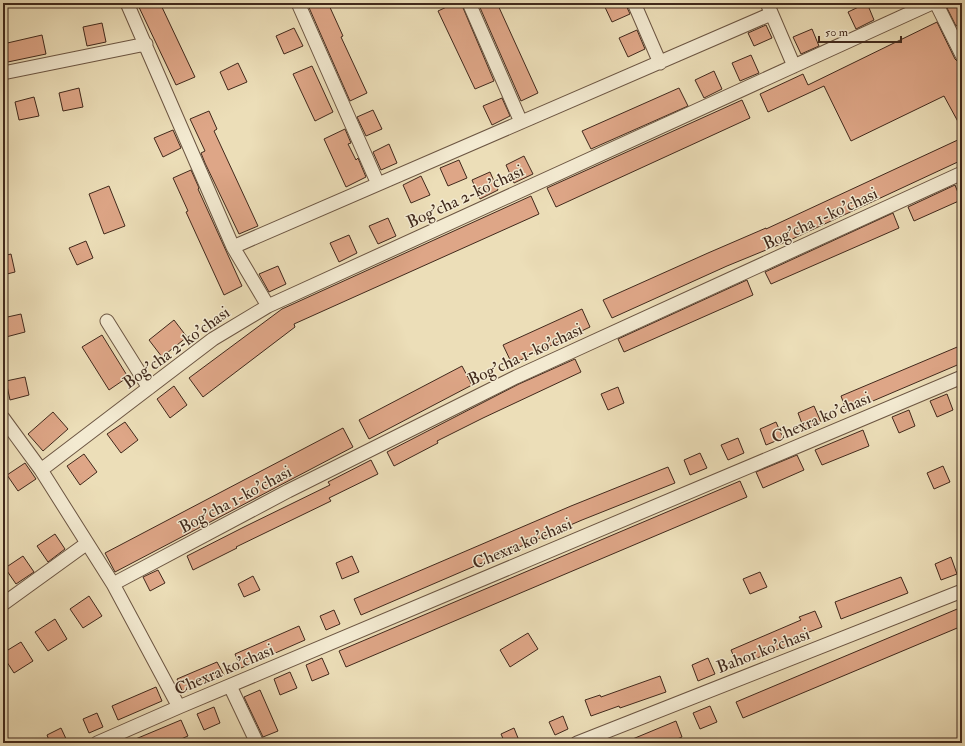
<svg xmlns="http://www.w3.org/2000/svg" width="965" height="746" viewBox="0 0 965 746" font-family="'IM FELL Double Pica',serif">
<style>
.building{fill:#dea687;stroke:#41291c}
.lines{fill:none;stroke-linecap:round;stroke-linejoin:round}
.minor-casing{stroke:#6c5643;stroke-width:15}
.minor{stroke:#f3ead1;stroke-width:13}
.labels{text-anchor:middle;stroke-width:3;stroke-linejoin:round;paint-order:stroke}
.street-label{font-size:17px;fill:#41291c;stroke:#f3ead1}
</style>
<rect width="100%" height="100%" fill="#ecdeb8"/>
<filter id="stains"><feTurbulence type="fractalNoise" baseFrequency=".005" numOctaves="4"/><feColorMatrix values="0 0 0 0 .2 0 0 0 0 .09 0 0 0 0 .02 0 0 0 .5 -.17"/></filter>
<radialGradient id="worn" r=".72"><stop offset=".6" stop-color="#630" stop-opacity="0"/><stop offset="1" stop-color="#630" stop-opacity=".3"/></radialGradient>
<path class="building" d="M137 3H160L195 77 176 85Z
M307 3H328L343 36 341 37 367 93 350 101Z
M455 3H461L494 81 475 89 438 11Z
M478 3H497L538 93 521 101Z
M603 3H625L630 14 612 22Z
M867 3 874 20 856 29 848 12Z
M958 3H962V23L956 26 947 8Z
M937 22 955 59 958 62 962 70V129L944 96 851 141 824 86 768 112 760 94 803 74 808 85Z
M102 23 106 42 87 46 83 27Z
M766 25 772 38 754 46 748 33Z
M294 28 303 46 284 54 276 36Z
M812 29 819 46 801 54 793 37Z
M637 30 645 49 628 57 619 38Z
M42 35 46 54 3 63V44Z
M751 55 759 73 740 81 732 63Z
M238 63 247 82 228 90 220 72Z
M312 66 333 112 315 121 293 74Z
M714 71 722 89 704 98 695 80Z
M79 88 83 107 63 111 59 93Z
M679 88 688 106 591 149 582 131Z
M34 97 39 116 19 120 15 102Z
M502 98 510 116 492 125 483 106Z
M742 100 750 118 556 207 547 188Z
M373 110 382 129 366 136 357 117Z
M209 111 217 129 214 131 258 226 239 234 205 163 201 153 205 151 190 119Z
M345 129 351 143 348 144 356 160 358 158 366 177 346 187 324 139Z
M173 130 181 148 163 157 154 138Z
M962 138V160L788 241 727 266 612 318 603 300 708 253 766 228V229Z
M389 144 397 163 381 170 373 152Z
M524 156 533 174 514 183 506 165Z
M459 160 467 178 448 186 440 168Z
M191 170 199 188 198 189 242 286 224 295 186 212 188 211 173 178Z
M490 172 498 190 480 199 472 180Z
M421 176 430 195 411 203 403 185Z
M955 185 961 200 914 221 908 207Z
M109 186 125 226 104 234 89 194Z
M531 196 539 214 294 324 295 327 203 397 189 378 282 309Z
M893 213 899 228 771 284 765 272Z
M388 218 396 236 378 244 369 226Z
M349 235 357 253 339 262 330 243Z
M86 241 93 258 77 265 69 248Z
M11 254 15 272 3 275V256Z
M278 266 286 284 269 292 259 274Z
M747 280 753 295 624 352 618 339Z
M582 309 590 327 512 364 503 345Z
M21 314 25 332 6 337 3 326V318Z
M174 320 187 337 162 357 149 340Z
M102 335 128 377 109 390 82 347Z
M962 345V363L847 412 841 396Z
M575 359 581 372 483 418 437 441 438 443 394 466 387 452 519 384Z
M462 366 472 385 369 439 359 420Z
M25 377 29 395 10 400 6 381Z
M174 386 187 405 170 418 157 399Z
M618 387 624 403 608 410 601 394Z
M947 394 953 410 937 417 930 401Z
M814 406 821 422 804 429 798 413Z
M909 410 915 426 899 433 892 417Z
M53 412 68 429 43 451 28 434Z
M125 422 138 440 121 453 107 434Z
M776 422 783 438 766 445 760 429Z
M343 428 353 447 115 572 105 553Z
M863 430 869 446 822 465 815 450Z
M738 438 744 453 728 460 721 445Z
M700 453 707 468 690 475 684 460Z
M84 454 97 472 80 485 67 466Z
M797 455 804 470 763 488 756 472Z
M371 460 378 474 329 498 331 501 236 547 237 548 193 570 187 556 244 527 330 485 328 482Z
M25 463 36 479 18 491 7 475Z
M943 466 950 482 934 489 927 473Z
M668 467 675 483 582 520 361 615 354 599 571 506Z
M740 481 747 497 346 667 339 651Z
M55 534 65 549 48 562 37 546Z
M23 556 34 572 16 584 5 568Z
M352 556 359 572 342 579 336 563Z
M951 557 957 574 941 580 935 564Z
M158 570 165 583 150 591 143 577Z
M760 572 767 587 750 594 743 579Z
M253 576 260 590 244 597 238 584Z
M901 577 908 593 841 619 835 602Z
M89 596 102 616 83 628 70 609Z
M962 607V626L743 718 736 702Z
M334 610 340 624 326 630 320 616Z
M815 611 822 627 801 635 802 639 738 666 731 650 801 620 799 617Z
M55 619 67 639 48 651 35 632Z
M299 626 305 640 241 668 235 654Z
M528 633 538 649 510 667 500 650Z
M21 642 33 661 14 673 3 656V653Z
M322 658 329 674 312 681 306 665Z
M708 658 715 674 698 681 692 665Z
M217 662 224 675 183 693 177 679Z
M290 672 297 688 280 695 274 679Z
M660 676 666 692 620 708 619 706 591 716 585 700 600 695 601 697Z
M156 687 162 701 118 720 112 706Z
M260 690 278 731 263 737 244 697Z
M710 706 717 722 700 729 693 713Z
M214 707 220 723 204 730 197 714Z
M97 713 103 727 89 733 83 719Z
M563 716 568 729 555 735 549 722Z
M181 720 188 736 172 743H126Z
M676 721 682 737 667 743H623Z
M61 728 68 743H50L47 735Z
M514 728 520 743H505L501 734Z"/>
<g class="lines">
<g class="minor-casing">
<path id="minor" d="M127 3 233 247 268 306
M298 3 378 184
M469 3 521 122
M634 3 660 63
M767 3 794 66
M936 3 962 55
M3 73 146 44
M233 247 771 14
M107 321 149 388
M3 418 41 470 113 584 179 707
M41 470 213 339 268 306 932 3
M113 584 288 491 516 377 962 173
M3 604 86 544
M230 686 257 743
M97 743 179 707 962 377
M577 743 962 591"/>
</g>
<use href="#minor" class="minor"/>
</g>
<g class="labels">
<g class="street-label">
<text transform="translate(465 196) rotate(-25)" y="6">Bog'cha 2-ko'chasi</text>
<text transform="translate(820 218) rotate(-25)" y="6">Bog'cha 1-ko'chasi</text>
<text transform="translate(176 347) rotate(-36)" y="6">Bog'cha 2-ko'chasi</text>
<text transform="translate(525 354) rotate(-25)" y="6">Bog'cha 1-ko'chasi</text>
<text transform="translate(821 417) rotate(-23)" y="6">Chexra ko'chasi</text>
<text transform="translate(235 499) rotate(-28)" y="6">Bog'cha 1-ko'chasi</text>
<text transform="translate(522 543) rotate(-23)" y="6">Chexra ko'chasi</text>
<text transform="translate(763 650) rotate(-21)" y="6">Bahor ko'chasi</text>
<text transform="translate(224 669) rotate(-23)" y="6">Chexra ko'chasi</text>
</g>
</g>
<rect width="965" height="746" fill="none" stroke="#ecdeb8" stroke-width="16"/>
<rect x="4" y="4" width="957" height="738" fill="none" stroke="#41291c" stroke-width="2"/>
<rect x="8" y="8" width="949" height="730" fill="none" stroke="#41291c"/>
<path d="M819 36v6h82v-6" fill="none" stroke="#41291c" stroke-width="2"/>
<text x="825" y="36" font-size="12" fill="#41291c" stroke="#f3ead1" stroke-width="3" paint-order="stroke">50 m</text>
<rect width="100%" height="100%" filter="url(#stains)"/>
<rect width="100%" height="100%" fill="url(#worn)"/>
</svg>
